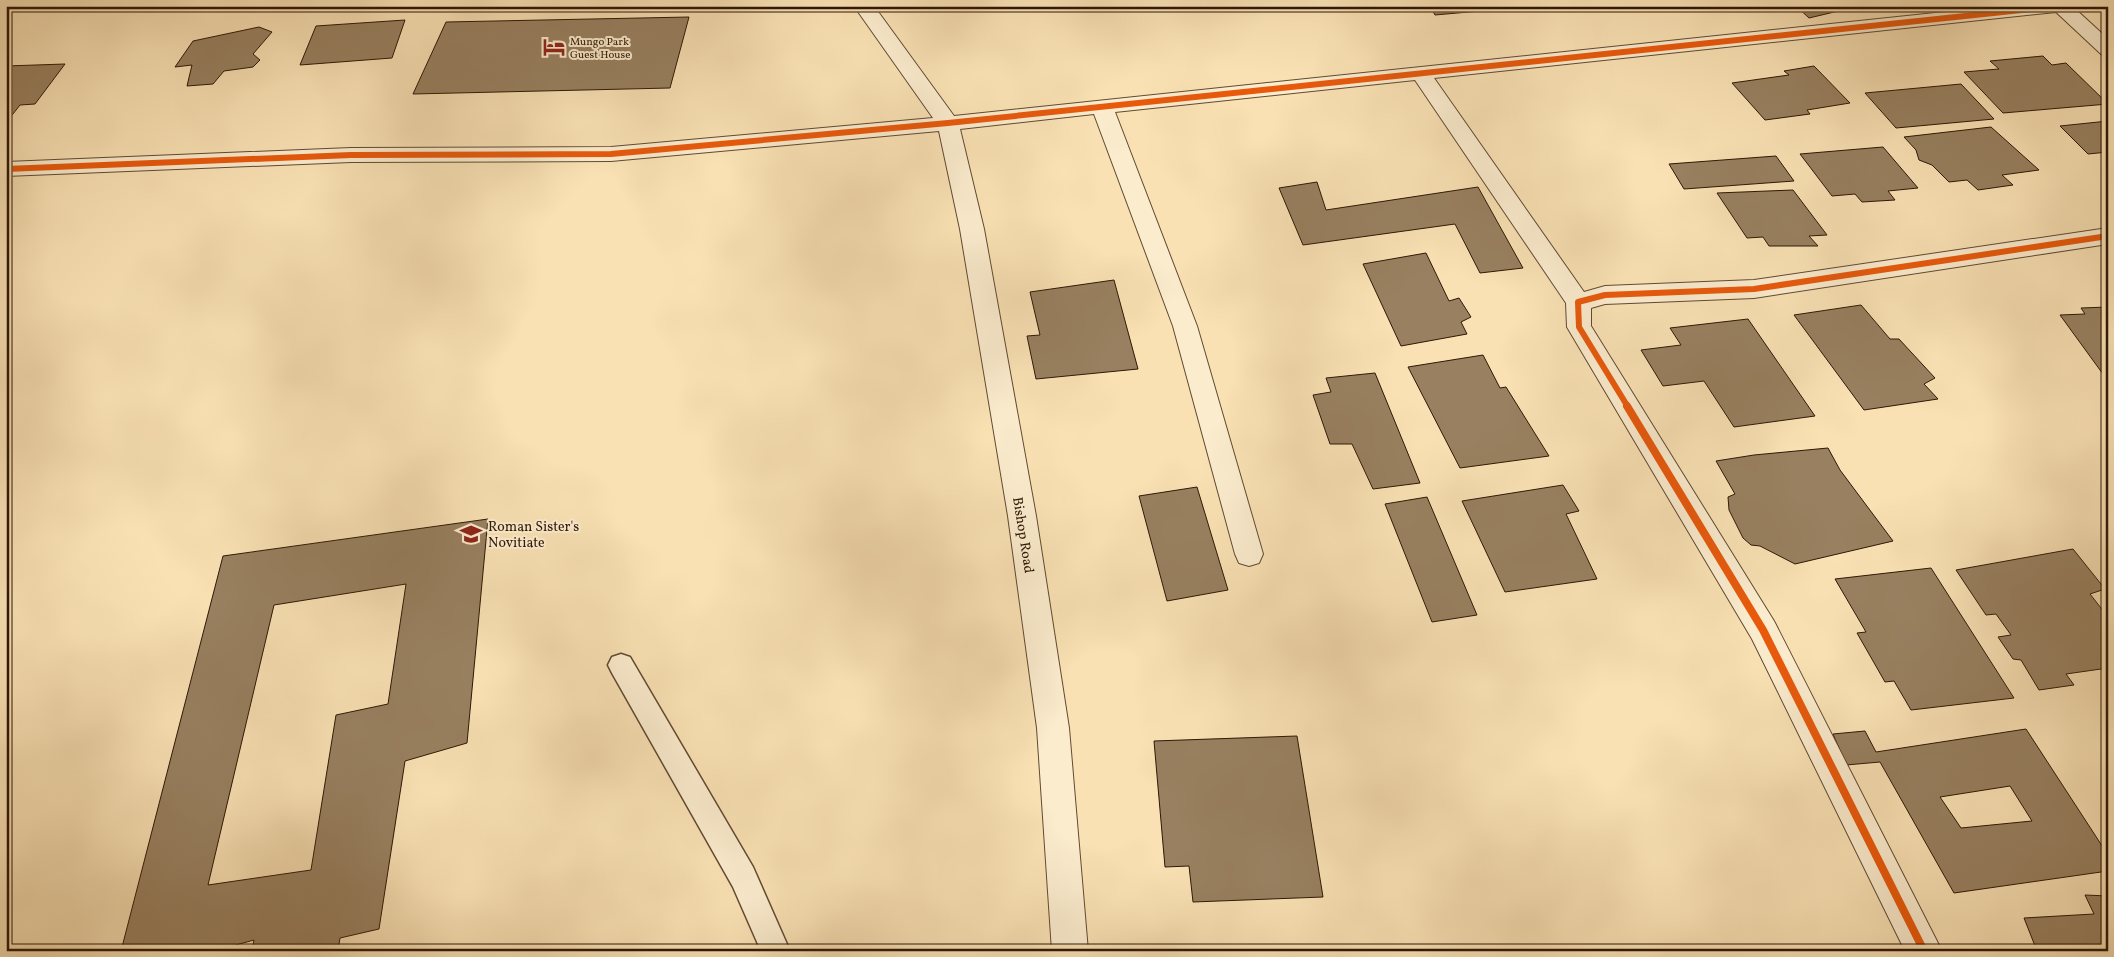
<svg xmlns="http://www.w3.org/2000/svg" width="2114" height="957" viewBox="0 0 2114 957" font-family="Vollkorn,serif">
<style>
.building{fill:#988060;stroke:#2e1705;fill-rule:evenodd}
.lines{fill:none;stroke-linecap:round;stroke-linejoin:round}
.service-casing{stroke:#614a31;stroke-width:3}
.minor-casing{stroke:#614a31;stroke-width:2}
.service{fill:#fbecce;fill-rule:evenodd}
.minor{fill:#fbecce;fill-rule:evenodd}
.cycleway-far1-casing{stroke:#fbecce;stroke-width:9}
.cycleway-casing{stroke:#fbecce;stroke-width:11}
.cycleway-far1{stroke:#e8590c;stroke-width:6}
.cycleway{stroke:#e8590c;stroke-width:8}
.labels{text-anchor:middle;stroke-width:4;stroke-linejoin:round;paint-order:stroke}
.far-poi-label{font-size:11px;fill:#2e1705;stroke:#fbecce;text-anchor:start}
.poi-label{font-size:14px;fill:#2e1705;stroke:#fbecce;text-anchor:start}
.street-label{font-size:14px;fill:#2e1705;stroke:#fbecce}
</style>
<rect width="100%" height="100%" fill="#f9e1b4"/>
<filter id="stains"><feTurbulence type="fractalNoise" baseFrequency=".004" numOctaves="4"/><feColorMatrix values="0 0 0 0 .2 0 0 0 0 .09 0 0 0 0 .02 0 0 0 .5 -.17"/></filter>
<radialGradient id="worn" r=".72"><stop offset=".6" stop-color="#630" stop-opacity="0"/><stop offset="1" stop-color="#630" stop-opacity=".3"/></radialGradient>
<path class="building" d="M1430 6H1476L1480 11 1435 15Z
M1796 6H1843L1847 9 1809 18Z
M689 17 670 88 413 94 446 22Z
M405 20 392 58 300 65 316 26Z
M259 27 272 32 253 54 260 60 253 67 224 71 213 84 187 86 192 65 175 67 193 41Z
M2043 56 2052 65 2066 63 2108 104 2003 113 1964 72 1999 69 1990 61Z
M65 64 35 104 20 105 9 119H6V66Z
M1814 66 1850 103 1807 110 1810 114 1765 120 1732 83 1789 75 1784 71Z
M1961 84 1994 119 1896 128 1865 93Z
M2108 121V152L2088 154 2060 126Z
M1991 127 2039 170 2002 175 2013 185 1978 190 1967 180 1949 182 1932 165 1919 160 1916 150 1904 137Z
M1883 147 1918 188 1888 191 1895 200 1862 202 1855 194 1832 196 1800 154Z
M1776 156 1794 181 1684 189 1669 164Z
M1317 182 1326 210 1478 187 1523 268 1480 273 1455 224 1303 245 1279 188Z
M1793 190 1827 235 1809 236 1818 246H1769L1763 237 1747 238 1717 193Z
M1426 253 1449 301 1459 298 1471 317 1461 322 1467 334 1401 346 1363 264Z
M1114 280 1138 369 1036 379 1027 336 1040 335 1030 292Z
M1861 305 1890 339H1899L1935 378 1924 384 1938 399 1864 410 1794 315Z
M2108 307V381L2060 315 2085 314 2081 308Z
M1748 319 1815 416 1734 427 1704 381 1663 386 1641 350 1681 345 1670 328Z
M1483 355 1500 388 1506 387 1549 456 1460 468 1408 367Z
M1375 373 1420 483 1373 489 1352 444H1330L1313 395 1331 392 1326 378Z
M1828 448 1840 470 1893 541 1795 564 1760 546 1751 545 1743 538 1729 510 1728 497 1735 494 1716 461 1754 455Z
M1563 485 1579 511 1566 514 1597 579 1505 592 1462 501Z
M1197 487 1228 590 1167 601 1139 496Z
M1427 497 1477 615 1432 622 1385 504Z
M488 519 467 743 405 761 379 929 340 938 338 951H252L254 940 214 951H121L223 556ZM406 584 388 704 336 715 311 870 208 885 274 605Z
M2073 549 2105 589 2090 594 2108 617V668L2066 674 2074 685 2039 690 2021 660 2013 659 1998 637 2011 635 1996 614 1986 615 1956 570Z
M1931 568 2014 698 1911 710 1894 681 1885 682 1857 633 1866 632 1835 579Z
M2026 729 2108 855V871L1954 893 1880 762 1846 765 1833 734 1865 731 1876 752ZM2010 786 2032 821 1961 828 1940 797Z
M1297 736 1323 897 1193 902 1189 866 1165 867 1154 741Z
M2085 895 2108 896V951H2037L2024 918 2094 914Z"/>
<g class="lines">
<g class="service-casing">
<path id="service" d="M621 654 630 657 753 867 790 951H761L733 887 612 673 608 665 612 657Z"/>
</g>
<g class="minor-casing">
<path id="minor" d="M854 6H874L954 116 2002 6H2072L2108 39V56L2101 54 2056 12 1434 78 1584 292 1605 286 1754 280 2108 228V244L1754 298 1605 304 1591 308V326L1774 621 1942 951H1905L1752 639 1567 327 1566 303 1415 80 1115 112 1197 326 1263 554 1259 563 1249 566 1239 563 1235 554 1173 326 1094 114 960 129 984 229 1036 516 1069 728 1088 951H1052L1037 728 1008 516 960 229 939 131 611 161 351 162 6 176V162L351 148 611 147 933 118Z"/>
</g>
<use href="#service" class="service"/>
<use href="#minor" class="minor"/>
<g class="cycleway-far1-casing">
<path id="cycleway-far1" d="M6 169 351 155 611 154 948 123 2061 6
M1628 407 1579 327 1578 302 1605 295 1754 289 2108 236"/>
</g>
<g class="cycleway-casing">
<path id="cycleway" d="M1627 406 1763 630 1924 951"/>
</g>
<use href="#cycleway-far1" class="cycleway-far1"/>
<use href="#cycleway" class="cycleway"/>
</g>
<defs>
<g id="hotel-bare" transform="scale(1.725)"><path d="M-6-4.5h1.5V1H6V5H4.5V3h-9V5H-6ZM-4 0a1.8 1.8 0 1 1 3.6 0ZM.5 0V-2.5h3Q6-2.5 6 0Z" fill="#8f2418" stroke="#fbecce" stroke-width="2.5" paint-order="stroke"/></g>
<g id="school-bare" transform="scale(1.725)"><path d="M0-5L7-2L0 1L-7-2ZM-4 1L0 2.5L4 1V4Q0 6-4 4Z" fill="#8f2418" stroke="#fbecce" stroke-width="2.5" paint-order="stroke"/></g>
</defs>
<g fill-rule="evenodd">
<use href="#hotel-bare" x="554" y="47"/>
<use href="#school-bare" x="471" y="534"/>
</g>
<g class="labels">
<g class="far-poi-label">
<text x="570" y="45">Mungo Park<tspan x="570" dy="13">Guest House</tspan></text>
</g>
<g class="poi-label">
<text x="488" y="531">Roman Sister's<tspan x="488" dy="16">Novitiate</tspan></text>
</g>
<g class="street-label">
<text transform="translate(1024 535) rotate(81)" y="5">Bishop Road</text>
</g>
</g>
<rect width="2114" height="957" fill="none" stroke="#f9e1b4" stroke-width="25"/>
<rect x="8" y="8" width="2099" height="942" fill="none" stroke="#2e1705" stroke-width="2.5"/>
<rect x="12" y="12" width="2089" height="932" fill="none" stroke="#2e1705"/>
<rect width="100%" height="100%" filter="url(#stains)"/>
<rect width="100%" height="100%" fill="url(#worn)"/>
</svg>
